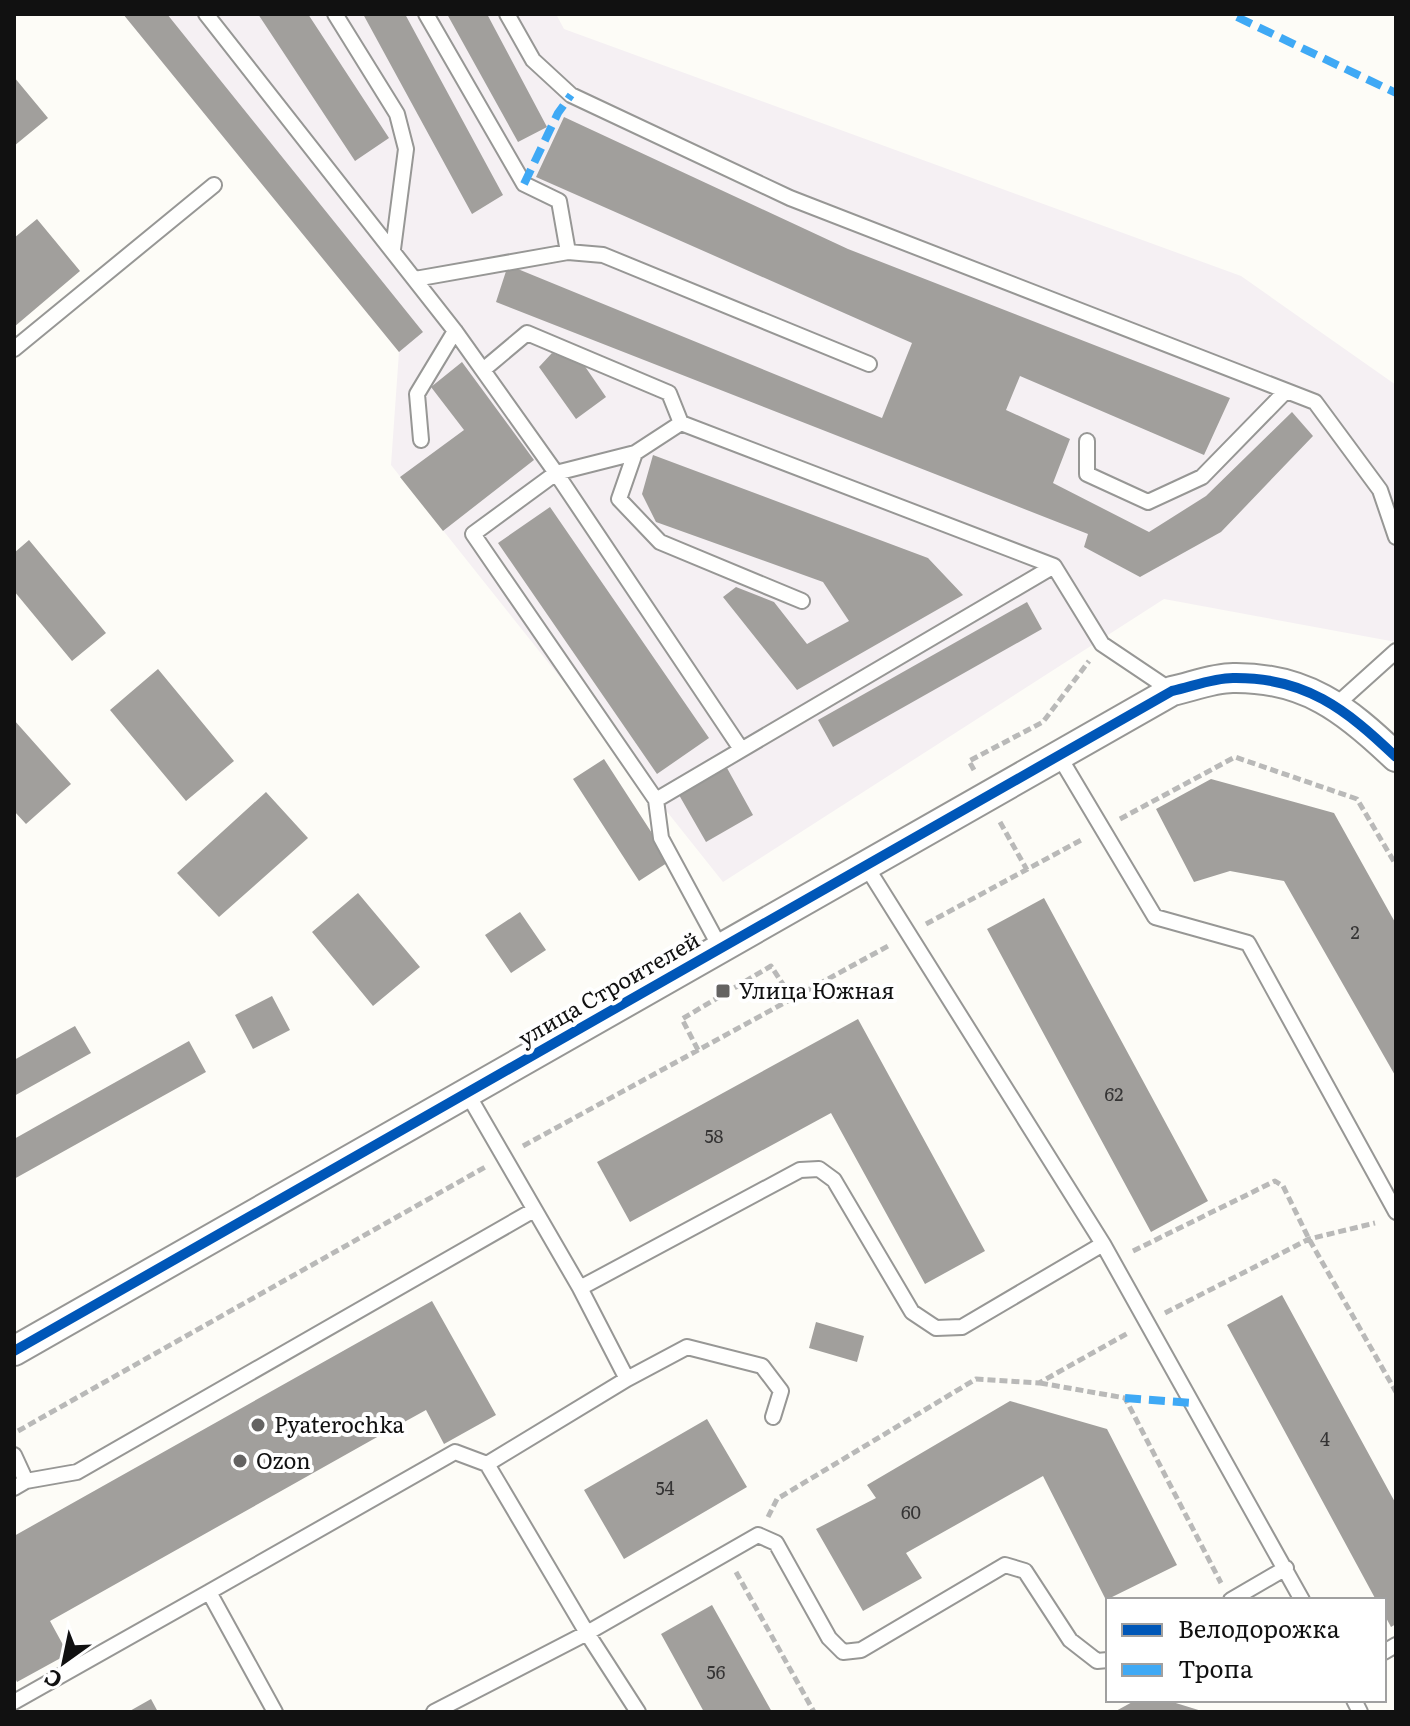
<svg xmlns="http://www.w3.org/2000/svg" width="1410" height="1726" viewBox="0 0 1410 1726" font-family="Literata,serif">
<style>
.industrial{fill:#f5f0f3}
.building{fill:#a19f9c}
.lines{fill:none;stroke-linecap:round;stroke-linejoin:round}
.lane-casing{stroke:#979795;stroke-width:18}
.street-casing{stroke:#979795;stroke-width:32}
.path{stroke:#b9b9b8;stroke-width:5;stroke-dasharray:8 4;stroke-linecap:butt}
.lane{stroke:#fffffe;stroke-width:14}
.street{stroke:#fffffe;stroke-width:28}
.quiet{stroke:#3fa9f5;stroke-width:8;stroke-dasharray:16 8;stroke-linecap:butt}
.cycleway-casing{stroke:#fff;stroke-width:15}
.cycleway{stroke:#0057b8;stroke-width:10}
.poi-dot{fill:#646362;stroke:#fff;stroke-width:3}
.labels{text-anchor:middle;stroke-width:8;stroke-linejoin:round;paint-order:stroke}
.number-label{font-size:18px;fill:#353434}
.street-label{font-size:22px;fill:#111;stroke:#fff}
.poi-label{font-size:22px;fill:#111;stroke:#fff;text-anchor:start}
</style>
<rect width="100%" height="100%" fill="#fdfcf7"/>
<path class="industrial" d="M123 14H556L564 29 1241 276 1396 385V642L1164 599 723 882 391 465 399 352Z"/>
<path class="building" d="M123 14H167L423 332 399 352Z
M258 14H308L389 138 355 161Z
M363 14H405L503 195 472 214Z
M447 14H487L547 127 518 142Z
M14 77 48 118 14 146Z
M564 117 848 249 1230 398 1204 455 1020 376 1006 410 1070 439 1053 483 1149 532 1206 496 1292 412 1313 436 1221 532 1140 577 1084 547 1088 534 496 302 508 265 882 418 912 343 536 177Z
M37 219 80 271 14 327V238Z
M552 353 584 365 606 397 576 419 539 367Z
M462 362 534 460 443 531 400 477 464 430 431 387Z
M653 455 928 558 963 595 797 690 723 597 736 587 774 602 807 644 849 621 823 582 656 522 642 494Z
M550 507 709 738 657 774 498 543Z
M29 540 106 633 72 661 14 591V553Z
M1027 602 1042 629 833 747 818 720Z
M158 669 234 761 186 801 110 710Z
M14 720 71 784 26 824 14 811Z
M604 759 670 861 639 881 573 779Z
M727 768 753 815 706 842 679 795Z
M1211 779 1334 813 1396 924V1077L1284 881 1230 871 1194 882 1156 809Z
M266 792 308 838 219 917 177 873Z
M358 893 420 967 373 1006 312 932Z
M1044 898 1208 1201 1151 1232 987 929Z
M520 912 546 950 511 973 485 935Z
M272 996 290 1030 253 1049 235 1015Z
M858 1019 985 1251 925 1284 831 1113 630 1222 597 1162Z
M75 1026 91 1053 14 1096V1060Z
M189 1041 206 1072 14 1179V1139Z
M1282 1295 1396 1504V1624L1391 1627 1384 1614V1600H1376L1227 1325Z
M432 1301 496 1415 444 1444 426 1410 379 1436 50 1621 68 1654 17 1682 14 1676V1536Z
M816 1322 864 1336 857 1362 809 1348Z
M1010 1401 1107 1429 1177 1565 1106 1600 1043 1476 906 1553 922 1578 863 1611 816 1529 876 1498 867 1485Z
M707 1419 747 1487 624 1559 584 1490Z
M712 1605 772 1712H704L661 1634Z
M151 1699 158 1712H128Z
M1136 1700H1166L1205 1712H1114Z"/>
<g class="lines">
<g class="lane-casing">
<path id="lane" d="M206 14 455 331 556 473 741 749
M335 14 397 114 406 149 393 249
M426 14 524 184 559 201 568 252
M507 14 533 60 571 95 790 198 1315 402 1380 490 1396 537
M415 279 568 252 603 255 869 364
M14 349 214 185
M483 370 527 333 669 393 681 423
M421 440 417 394 455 331
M1087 441V474L1148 502 1202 477 1286 391
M635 453 556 473 473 534 656 800
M802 601 660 542 619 499 635 453 681 423 1054 566 1102 644 1172 691
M1336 705 1396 651
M1059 756 1155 917 1248 943 1396 1212
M866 866 1103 1244 1302 1600
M721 949 661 838 656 800 1054 566
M467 1093 580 1288 627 1379 487 1464 587 1633 638 1712
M580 1288 800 1170 819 1169 834 1180 912 1312 936 1328 962 1327 1103 1244
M627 1379 687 1347 762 1366 781 1391 773 1417
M14 1455 26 1481 14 1488
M26 1481 77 1472 534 1210
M209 1592 455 1452 487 1464
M1231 1600 1286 1568
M1384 1652 1396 1645
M1354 1700 1360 1712
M14 1702 209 1592 275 1712
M434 1712 587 1633 758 1535 776 1543 829 1638 843 1652 861 1650 1005 1565 1025 1571 1070 1640 1097 1661 1108 1660"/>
</g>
<g class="street-casing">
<path id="street" d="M14 1351 1172 691C1191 687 1213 678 1233 678 1305 677 1346 709 1396 757"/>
</g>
<path class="path" d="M974 770 969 761 1043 722 1089 661
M1120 819 1235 757 1357 799 1396 865
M1000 822 1027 870
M926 924 1083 839
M698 1050 682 1019 771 966 792 998
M523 1146 890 945
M1133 1251 1275 1181 1283 1186 1309 1239 1396 1392
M1165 1313 1309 1239 1375 1223
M1040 1383 1125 1398 1221 1583
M18 1431 487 1166
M768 1517 777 1499 976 1379 1039 1383 1128 1333
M736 1572 814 1712"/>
<use href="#lane" class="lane"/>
<use href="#street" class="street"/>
<path class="quiet" d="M1237 17 1396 93
M524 184 558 113 571 95
M1125 1398 1193 1403"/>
<g class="cycleway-casing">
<path id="cycleway" d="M14 1351 1172 691C1191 687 1213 678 1233 678 1305 677 1346 709 1396 757"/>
</g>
<use href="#cycleway" class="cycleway"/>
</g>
<g class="poi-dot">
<rect x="715" y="983" width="16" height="16" rx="4"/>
<circle cx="258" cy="1425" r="8"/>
<circle cx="240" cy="1461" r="8"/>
</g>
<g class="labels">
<g class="number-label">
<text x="1355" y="939">2</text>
<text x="1114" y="1101">62</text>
<text x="714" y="1143">58</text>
<text x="1325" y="1446">4</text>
<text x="665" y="1495">54</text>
<text x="911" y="1519">60</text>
<text x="716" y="1679">56</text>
</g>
<g class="street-label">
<text transform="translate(609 989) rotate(-30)" y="8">улица Строителей</text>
</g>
<g class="poi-label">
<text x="739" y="999">Улица Южная</text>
<text x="274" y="1433">Pyaterochka</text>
<text x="256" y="1469">Ozon</text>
</g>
</g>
<rect width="1410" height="1726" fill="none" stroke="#111111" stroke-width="32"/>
<rect x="1106" y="1598" width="280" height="104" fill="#ffffff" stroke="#a0a0a0" stroke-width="2"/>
<rect x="1122" y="1624" width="40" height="12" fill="#0057b8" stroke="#a0a0a0" stroke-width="2"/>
<text x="1178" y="1638" font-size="24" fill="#111111">Велодорожка</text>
<rect x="1122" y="1664" width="40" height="12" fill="#3fa9f5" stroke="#a0a0a0" stroke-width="2"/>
<text x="1178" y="1678" font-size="24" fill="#111111">Тропа</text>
<g transform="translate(64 1662) rotate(213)" stroke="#ffffff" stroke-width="6" paint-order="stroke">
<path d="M0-6L14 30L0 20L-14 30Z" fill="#111111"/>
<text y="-12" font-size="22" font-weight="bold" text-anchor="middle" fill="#111111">С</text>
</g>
</svg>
